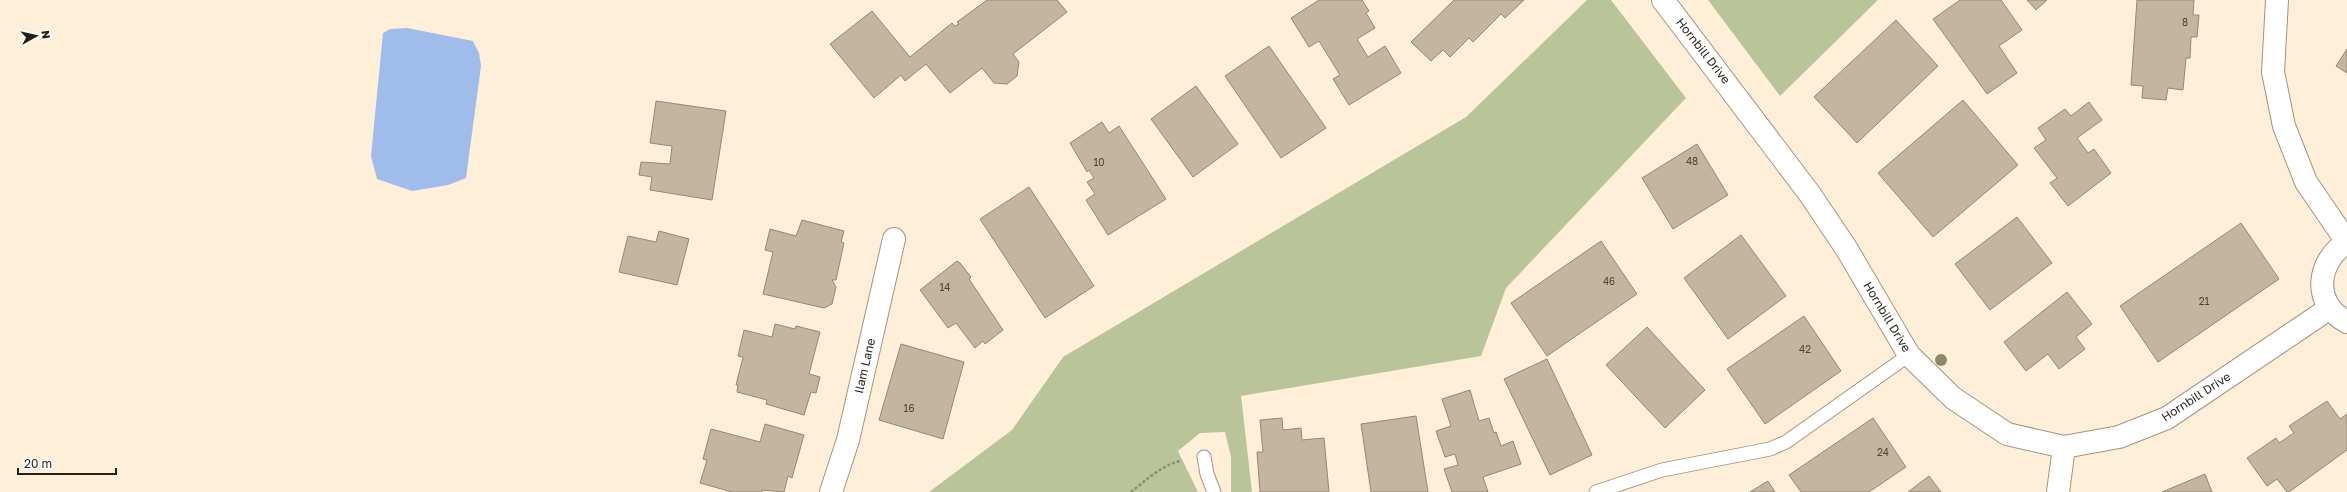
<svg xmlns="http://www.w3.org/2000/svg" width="2347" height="492" viewBox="0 0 2347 492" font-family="'Golos Text',sans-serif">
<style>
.green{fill:#bac49a}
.water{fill:#9fbcea}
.building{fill:#c4b59f;stroke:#958772}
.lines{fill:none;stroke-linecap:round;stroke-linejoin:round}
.service-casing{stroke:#a2947f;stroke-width:15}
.minor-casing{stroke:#a2947f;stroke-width:24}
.path{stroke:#938879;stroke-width:2.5;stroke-dasharray:3 2;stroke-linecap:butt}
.service{stroke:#fff;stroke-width:13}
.minor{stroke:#fff;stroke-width:22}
.tree{fill:#8d8a69}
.labels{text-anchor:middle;stroke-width:4;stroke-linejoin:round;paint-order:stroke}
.number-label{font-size:10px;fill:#4c4439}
.street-label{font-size:12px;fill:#241f17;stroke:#fefefe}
</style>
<rect width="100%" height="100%" fill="#ffefd8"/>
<path class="green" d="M1587 0H1611L1686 98 1506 288 1481 356 1241 396 1252 492H1231V457L1225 432 1200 433 1178 451 1198 492H929L1012 430 1063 357 1466 117Z
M1708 0H1878L1780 96Z"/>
<path class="water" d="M407 28 473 41 479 53 481 66 466 178 448 185 412 191 377 179 371 156 383 33 390 29Z"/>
<path class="building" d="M987 0H1057L1067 12 1013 54 1019 62 1017 76 1007 84 994 83 982 68 950 93 926 64 905 81 901 75 874 98 830 44 872 11 910 57 952 23 955 26 959 24 957 22Z
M1319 0H1362L1369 11 1366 13 1375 28 1357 39 1368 57 1385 46 1401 73 1349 105 1333 79 1340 75 1319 41 1309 47 1291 18Z
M1454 0H1524L1505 18 1501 14 1473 42 1469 38 1450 57 1443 50 1431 61 1411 42Z
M1960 0H2001L2022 30 1999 46 2017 73 1987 94 1933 19Z
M2027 0H2047L2036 10Z
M2137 0H2194L2193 15H2199L2197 37H2191L2190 58H2186L2183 90 2168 88 2166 100 2142 98 2143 86 2131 85Z
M1896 20 1938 66 1857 143 1814 97Z
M1269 46 1326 128 1281 158 1225 76Z
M2347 49V73L2336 66Z
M1196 86 1238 144 1193 177 1151 119Z
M1963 100 2018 165 1933 237 1878 173Z
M656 101 726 111 712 200 650 190 652 177 639 175 641 162 670 164 672 146 650 143Z
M2089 102 2102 120 2077 138 2088 153 2094 149 2111 173 2068 206 2050 183 2057 178 2034 148 2046 140 2038 128 2065 109 2071 116Z
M1102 122 1109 133 1119 126 1166 199 1108 235 1086 200 1095 194 1087 182 1094 178 1089 170 1087 172 1070 143Z
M1697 144 1728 195 1673 229 1642 178Z
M1029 187 1094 286 1045 318 980 219Z
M2017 217 2052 263 1990 310 1955 264Z
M802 220 844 231 841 242 844 243 836 280H832L836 287 832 304 824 308 763 294 773 252 765 250 770 229 796 236Z
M2241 223 2279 279 2158 362 2120 306Z
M659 231 689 239 677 285 619 272 628 236 656 242Z
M1741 235 1786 296 1728 339 1684 278Z
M1601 241 1637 294 1547 356 1511 303Z
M957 261 960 263 971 277 969 279 1003 330 985 344 983 341 975 348 956 323 948 328 920 290Z
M2067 292 2092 324 2076 337 2085 349 2059 369 2048 354 2026 371 2004 342Z
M1804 316 1841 371 1765 424 1727 369Z
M775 324 795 329 796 326 820 332 809 374 820 377 816 393 811 392 804 415 766 404 767 400 737 392 738 385H736L743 357 738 356 744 330 772 337Z
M1647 327 1705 390 1665 428 1606 365Z
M901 344 964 362 943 439 879 420Z
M1547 359 1592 455 1550 475 1504 379Z
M1470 390 1479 421 1489 418 1494 433 1496 432 1501 446 1513 441 1521 464 1483 477 1488 492H1452L1444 469 1458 465 1455 454 1445 457 1436 431 1451 426 1442 399Z
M2327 401 2340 419 2347 414V450L2289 492H2287L2277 479 2267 486 2247 458 2276 438 2279 443 2294 433 2289 426Z
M1416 416 1428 492H1371L1361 424Z
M1282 418 1283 430 1301 428 1302 440 1324 438 1329 492H1260L1257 452H1263L1260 420Z
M1873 418 1906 467 1869 492H1801L1789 475Z
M765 424 804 435 792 478 788 476 784 492 762 490V492H732L700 483 707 460 703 459 711 429 760 442Z
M2205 474 2212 492H2162Z
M1929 476 1941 492H1908Z
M1768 481 1775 492H1750Z"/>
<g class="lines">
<g class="service-casing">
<path id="service" d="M1204 457 1207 474 1214 492
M1596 492 1662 470 1770 449 1786 442 1909 355"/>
</g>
<g class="minor-casing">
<path id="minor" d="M1663 0 1809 193 1846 248 1909 355 1953 398 2007 434 2064 447 2119 437 2167 418 2330 308
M2277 0 2273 72 2284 126 2306 182 2347 242
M2347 242C2316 262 2312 304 2347 322
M831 492 848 440 894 239
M2058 492 2064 447"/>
</g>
<path class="path" d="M1131 492C1145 481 1163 464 1181 461"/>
<use href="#service" class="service"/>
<use href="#minor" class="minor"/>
</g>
<circle class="tree" cx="1941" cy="360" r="6"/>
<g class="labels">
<g class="number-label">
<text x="2185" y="26">8</text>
<text x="1692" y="165">48</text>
<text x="1099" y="166">10</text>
<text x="1609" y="285">46</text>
<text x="945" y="291">14</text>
<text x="2204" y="305">21</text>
<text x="1805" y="353">42</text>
<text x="909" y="412">16</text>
<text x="1883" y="456">24</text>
</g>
<g class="street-label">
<text transform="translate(1703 51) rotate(52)" y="4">Hornbill Drive</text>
<text transform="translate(1887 317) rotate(59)" y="4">Hornbill Drive</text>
<text transform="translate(865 366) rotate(-77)" y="4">Ilam Lane</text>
<text transform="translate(2196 397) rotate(-33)" y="4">Hornbill Drive</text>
</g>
</g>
<g transform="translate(36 36) rotate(82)" stroke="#fefefe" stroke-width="3" paint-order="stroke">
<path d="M0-3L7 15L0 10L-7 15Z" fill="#241f17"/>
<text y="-6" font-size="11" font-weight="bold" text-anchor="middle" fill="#241f17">N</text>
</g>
<path d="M18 468v6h98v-6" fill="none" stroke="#241f17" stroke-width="2"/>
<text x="24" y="468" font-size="12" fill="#241f17" stroke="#fefefe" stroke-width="3" paint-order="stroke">20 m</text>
</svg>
